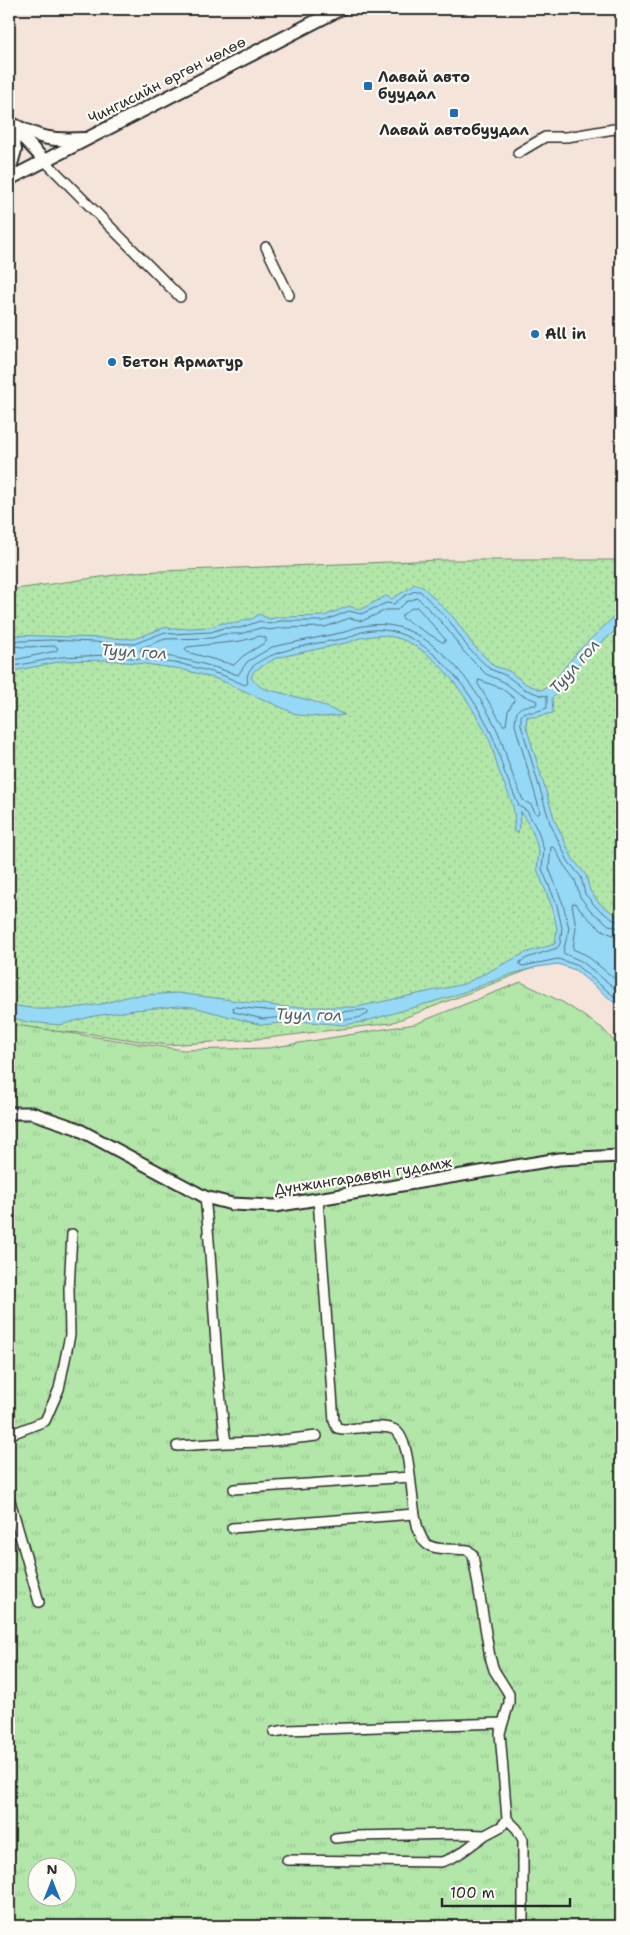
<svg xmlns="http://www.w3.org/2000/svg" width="630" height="1935" viewBox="0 0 630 1935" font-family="'Shantell Sans',sans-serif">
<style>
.grass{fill:url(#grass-dots);stroke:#6e896a}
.park{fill:url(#park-tufts);stroke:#6e896a;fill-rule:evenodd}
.water{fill:#95d9f7;stroke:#6b93a5}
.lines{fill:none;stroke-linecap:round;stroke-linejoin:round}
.shore{stroke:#55717d;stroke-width:1}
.minor-casing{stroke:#2b2b2b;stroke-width:12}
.major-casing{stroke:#2b2b2b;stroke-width:15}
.highway-casing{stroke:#2b2b2b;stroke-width:16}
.minor{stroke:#fdfcf7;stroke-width:9}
.major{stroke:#fdfcf7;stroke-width:11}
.highway{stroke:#fdfcf7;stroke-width:12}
.poi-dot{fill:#1f6fb2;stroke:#fdfcf7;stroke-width:2}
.labels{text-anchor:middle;stroke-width:4.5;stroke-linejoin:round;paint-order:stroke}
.poi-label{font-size:15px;font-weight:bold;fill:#2b2b2b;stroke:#fdfcf7;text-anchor:start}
.street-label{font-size:15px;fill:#2b2b2b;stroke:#fdfcf7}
.water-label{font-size:16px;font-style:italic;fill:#4b5f68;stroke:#fdfcf7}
</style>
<defs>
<pattern id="grass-dots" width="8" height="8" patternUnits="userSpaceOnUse" patternTransform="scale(1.25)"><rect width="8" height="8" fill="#b2e7a9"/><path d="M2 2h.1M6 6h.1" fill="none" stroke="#99c692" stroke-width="1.8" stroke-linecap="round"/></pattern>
<pattern id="park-tufts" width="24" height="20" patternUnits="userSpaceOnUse" patternTransform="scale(1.25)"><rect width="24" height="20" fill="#b2e7a9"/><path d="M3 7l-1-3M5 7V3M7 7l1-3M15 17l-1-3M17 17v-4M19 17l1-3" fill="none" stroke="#99c692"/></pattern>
</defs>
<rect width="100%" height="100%" fill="#f4e4d9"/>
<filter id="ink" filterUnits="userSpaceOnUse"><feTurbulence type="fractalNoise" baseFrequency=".02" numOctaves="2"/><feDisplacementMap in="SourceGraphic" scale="10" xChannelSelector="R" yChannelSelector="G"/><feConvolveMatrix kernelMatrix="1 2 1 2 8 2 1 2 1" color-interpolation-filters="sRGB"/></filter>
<g filter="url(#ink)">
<path class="grass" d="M441 560H621V934L391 1023 258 1039 167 1045 85 1033 9 1030V590L136 572Z"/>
<path class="park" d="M521 982 564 1003 602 1028 621 1049V1926H9V1024L183 1050 269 1048 415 1024ZM38 1868H68V1898H38Z"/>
<path class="water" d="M414 584 423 587 454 618 473 645 494 666 509 671 526 684 541 690 550 686 577 652 621 610V626L583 658 564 688 552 698 553 713 535 717 527 716 526 726 555 821 573 859 586 875 590 891 600 904 621 919V1008L575 970 558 964 537 967 512 974 453 996 363 1022 344 1025 298 1021 262 1025 193 1007 178 1006 135 1010 94 1016 60 1025 28 1022 9 1017V1005L37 1009H67L102 1004 130 996 177 993 285 1007H357L464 984 525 953 555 944 557 929 552 907 537 869 539 852 533 833 521 811 518 833 513 830C519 809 506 791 499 771 495 760 493 746 487 735 466 694 425 629 372 636 364 637 357 638 350 642L276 658 254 671 251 678 262 688 312 701 345 715 323 717 298 715 220 680 181 669 145 664 106 660 62 661 9 672V630L16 629 12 635 134 639 166 627 172 629 210 627 222 623H238L244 620 252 619 259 614 269 619 279 617 324 616 349 606 360 610 386 596 392 599C399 593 409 591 414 584Z"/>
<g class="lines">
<path class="shore" d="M418 598 445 626 464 652 486 674 504 682 520 694 537 701 536 705C519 706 516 707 515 725L540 811 539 814H536L531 805 523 800C519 790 514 779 510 768 506 756 503 744 498 732 477 686 428 618 371 625 362 626 354 627 345 632L272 647 247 662 238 675C207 664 175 656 142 653L140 651 141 648 165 639 212 638 224 634H240L260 628 269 630 281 628 325 627 350 618 362 621 386 610H397L406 602Z
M417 607 445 639V642H442L402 618V615L410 609Z
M9 636 12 640 22 641 52 640 134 644 165 632 172 634 211 632 223 628H240L260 621 269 624 280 621H324L349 611 361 614 386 603 394 604C401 598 412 590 420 591L450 622 469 649 490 669 507 676 524 689 540 695 547 696V708L535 712H524L521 716V725L550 823 568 861 581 877 585 894 596 907 612 919 621 923
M260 636 266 638V642L243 656 234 665 187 652 185 649 187 647 241 641Z
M9 645 22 647 56 646 58 649 56 651 9 661
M9 667 61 657 107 655 182 664 222 675 245 685 248 683C238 652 327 642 348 638 409 603 471 687 492 735 497 746 500 759 504 771 509 783 514 794 519 806L527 811 538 831 544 850 542 869 557 905 562 928 560 944 557 948 527 958 520 962V965L523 966 558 959 576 965 621 1002
M479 680 501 688 515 699 508 711 506 725H503L478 684Z
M621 929 609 925 591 911 580 897 575 880 563 864 555 848 551 847 549 868 563 904 569 928 563 953 581 961 621 993
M621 936C602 936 587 917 575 903L572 904 576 927 573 949 586 955 621 984
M236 1007 285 1012 288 1015 285 1017 263 1019 234 1012 233 1008Z
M366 1010 368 1012V1014C357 1020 343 1020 331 1018L329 1016 331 1013Z"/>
<g class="minor-casing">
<path id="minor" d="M518 153 545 137H567L614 129 621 132
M45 161 180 297
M266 247 289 295
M205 1197C214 1279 214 1362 226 1443L264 1442 317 1436
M318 1199 334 1421 337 1428 343 1429C356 1429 381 1424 393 1429 418 1439 405 1537 430 1546 441 1551 456 1548 468 1550L473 1555 490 1657 494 1670 509 1694V1703L500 1733 507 1819 502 1826 485 1835 460 1834 355 1836 335 1838
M9 1435 45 1421 59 1389 70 1335 69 1289 72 1234
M177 1446 226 1443
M234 1489 410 1477
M9 1497 39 1602
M232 1528 414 1514
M274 1732 286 1730 503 1723
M507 1819 517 1829 523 1840V1926
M287 1860 441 1862C457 1858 471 1845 485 1835"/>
</g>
<g class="major-casing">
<path id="major" d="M10 124 45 161
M9 1113H32L76 1128 205 1197 232 1204 275 1206 559 1159 621 1156"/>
</g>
<g class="highway-casing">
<path id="highway" d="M10 123C39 138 50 141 84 139
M9 171 15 150 10 123
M9 179 340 9"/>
</g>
<use href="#minor" class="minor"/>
<use href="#major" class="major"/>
<use href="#highway" class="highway"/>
</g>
</g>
<g class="poi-dot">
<rect x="363" y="81" width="10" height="10" rx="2.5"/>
<rect x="449" y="108" width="10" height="10" rx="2.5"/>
<circle cx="535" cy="334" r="5"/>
<circle cx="112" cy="362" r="5"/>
</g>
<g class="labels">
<g class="poi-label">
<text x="378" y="82">Лавай авто<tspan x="378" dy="17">буудал</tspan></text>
<text x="454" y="135" text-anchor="middle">Лавай автобуудал</text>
<text x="545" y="339">All in</text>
<text x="122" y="367">Бетон Арматур</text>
</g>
<g class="street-label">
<text transform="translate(167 80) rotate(-27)" y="5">Чингисийн өргөн чөлөө</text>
<text transform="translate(363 1176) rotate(-9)" y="5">Дүнжингаравын гудамж</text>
</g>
<g class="water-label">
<text transform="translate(134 651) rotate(3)" y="6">Туул гол</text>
<text transform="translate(574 666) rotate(-49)" y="6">Туул гол</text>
<text transform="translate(309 1014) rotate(1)" y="6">Туул гол</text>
</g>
</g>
<rect width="630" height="1935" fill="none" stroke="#fdfcf7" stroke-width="30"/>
<rect x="15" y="15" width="600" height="1905" fill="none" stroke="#2b2b2b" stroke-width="2" filter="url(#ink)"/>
<g transform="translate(52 1882)"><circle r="24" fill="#fdfcf7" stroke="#a9a8a5"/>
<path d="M0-4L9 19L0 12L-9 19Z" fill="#1f6fb2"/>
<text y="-8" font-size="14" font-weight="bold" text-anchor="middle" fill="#2b2b2b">N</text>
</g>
<path d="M442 1898v8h128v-8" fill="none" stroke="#2b2b2b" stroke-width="2.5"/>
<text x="450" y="1898" font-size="15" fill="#2b2b2b" stroke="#fdfcf7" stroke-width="4" paint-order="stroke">100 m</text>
</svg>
